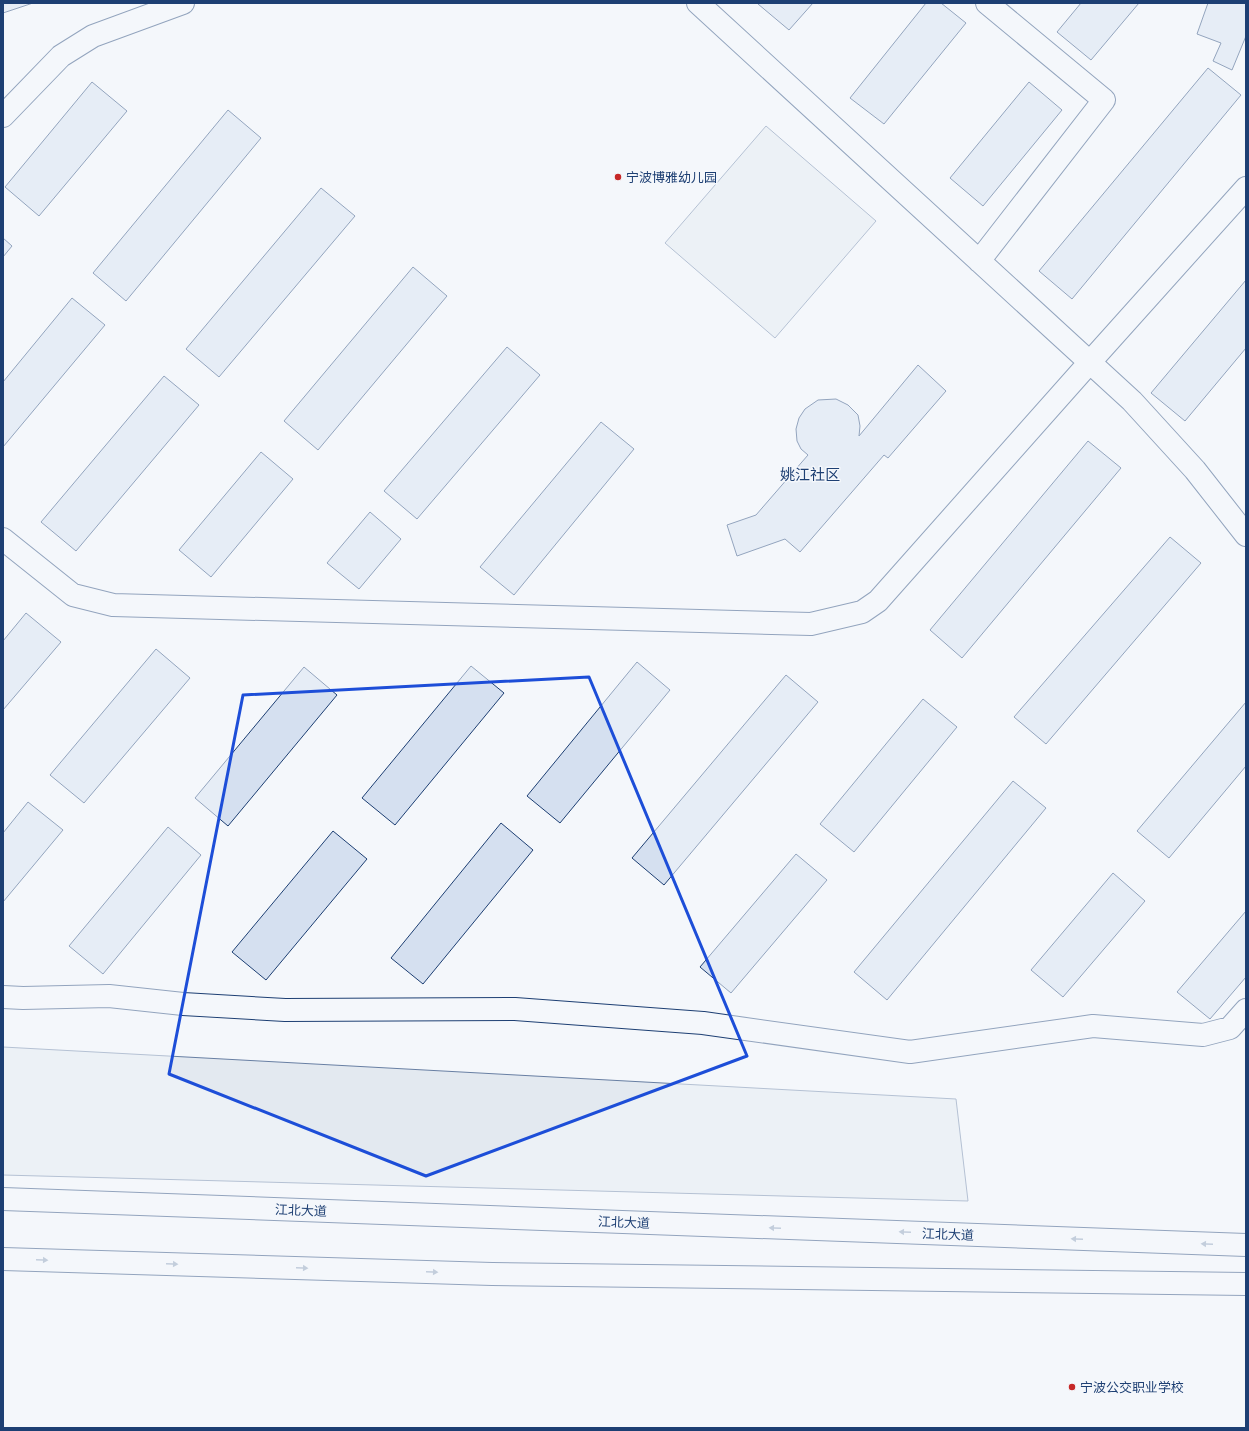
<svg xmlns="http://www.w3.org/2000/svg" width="1249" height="1431" viewBox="0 0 1249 1431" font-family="'Source Serif 4','Noto Sans SC',serif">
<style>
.green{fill:#e3e9f0;stroke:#687fa3}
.building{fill:#d5e0f0;stroke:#1d3f73}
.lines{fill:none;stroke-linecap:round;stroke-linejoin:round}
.minor-casing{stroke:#1d3f73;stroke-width:24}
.major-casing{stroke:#1d3f73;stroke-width:24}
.minor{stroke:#f4f7fb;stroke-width:22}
.major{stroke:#f4f7fb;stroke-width:22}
.oneway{fill:#889bb7}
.marked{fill:none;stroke:#1d4ed8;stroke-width:3;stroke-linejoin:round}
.poi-dot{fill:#c62828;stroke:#f4f7fb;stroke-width:1.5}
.labels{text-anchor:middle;stroke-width:3;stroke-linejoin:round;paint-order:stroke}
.poi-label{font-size:13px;fill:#1d3f73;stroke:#f4f7fb;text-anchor:start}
.street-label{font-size:13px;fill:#1d3f73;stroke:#f4f7fb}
.quarter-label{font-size:15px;fill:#1d3f73;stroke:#f4f7fb}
</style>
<rect width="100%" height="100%" fill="#f4f7fb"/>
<path class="green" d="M766 126 876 221 775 338 665 243Z
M3 1047 956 1099 968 1201 3 1175Z"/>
<path class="building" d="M3 3H33L3 13Z
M759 3H813L789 30 758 4Z
M926 3H941L966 23 884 124 850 98Z
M1081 3H1139L1091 60 1057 32Z
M1208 3H1246V36L1232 70 1213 61 1221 43 1197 34Z
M1208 68 1241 95 1072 299 1039 271Z
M92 82 127 111 39 216 5 187Z
M1029 82 1062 110 983 206 950 178Z
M228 110 261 138 126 301 93 273Z
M321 188 355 216 219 377 186 349Z
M3 238 12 246 3 257Z
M413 267 447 296 318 450 284 421Z
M1246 280V348L1185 421 1151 393Z
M72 298 105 325 3 447V382Z
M507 347 540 375 417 519 384 491Z
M918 365 946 391 888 458 884 455 800 552 785 539 737 556 727 525 756 515 808 455 801 449 797 441 796 429 799 418 805 409 818 400 836 399 848 405 858 415 860 426 859 436Z
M164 376 199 405 76 551 41 522Z
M601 422 634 449 514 595 480 567Z
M1088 441 1121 468 962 658 930 630Z
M261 452 293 479 211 577 179 550Z
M370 512 401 539 359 589 327 563Z
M1170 537 1201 563 1046 744 1014 717Z
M26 613 61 642 3 710V641Z
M156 649 190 678 84 803 50 775Z
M637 662 670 690 560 823 527 796Z
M471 666 504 693 395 825 362 798Z
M304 667 337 695 228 826 195 798Z
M786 675 818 702 664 885 632 858Z
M923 699 957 727 854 852 820 824Z
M1246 702V766L1169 858 1137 831Z
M1013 781 1046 808 887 1000 854 972Z
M28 802 63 830 3 902V833Z
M501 823 533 850 423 984 391 958Z
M168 827 201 855 103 974 69 946Z
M333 831 367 859 266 980 232 952Z
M796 854 827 880 731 993 700 967Z
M1113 873 1145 901 1063 997 1031 970Z
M1246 911V977L1210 1019 1177 992Z"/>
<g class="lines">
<g class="minor-casing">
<path id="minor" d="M698 3 1132 401 1195 470 1246 535
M3 116 61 56 93 36 183 3
M979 261 1104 100 987 3
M3 539 73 595 113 605 811 624 862 612 878 601 1090 362 1246 188
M3 997 23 998 109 996 183 1004 285 1010 515 1009 703 1023 910 1052 1093 1026 1203 1035 1230 1028 1246 1010"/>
</g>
<g class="major-casing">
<path id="major" d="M3 1199 1246 1245
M3 1259 492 1274 1246 1284"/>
</g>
<use href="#minor" class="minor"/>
<use href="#major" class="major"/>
</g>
<defs><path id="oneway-solid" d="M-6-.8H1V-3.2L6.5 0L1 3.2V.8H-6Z"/></defs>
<g class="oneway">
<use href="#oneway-solid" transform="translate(775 1228) rotate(-178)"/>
<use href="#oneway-solid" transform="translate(905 1232) rotate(-178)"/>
<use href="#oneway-solid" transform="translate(1077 1239) rotate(-178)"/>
<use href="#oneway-solid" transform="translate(1207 1244) rotate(-178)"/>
<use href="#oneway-solid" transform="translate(42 1260) rotate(2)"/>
<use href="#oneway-solid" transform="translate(172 1264) rotate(2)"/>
<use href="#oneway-solid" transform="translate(302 1268) rotate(2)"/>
<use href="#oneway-solid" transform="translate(432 1272) rotate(2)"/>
</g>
<path d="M0 0H1249V1431H0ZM589 677 747 1056 426 1176 169 1074 243 695Z" fill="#f4f7fb" fill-opacity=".55" fill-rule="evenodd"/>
<path class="marked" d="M589 677 747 1056 426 1176 169 1074 243 695Z"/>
<g class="poi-dot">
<circle cx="618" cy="177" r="4"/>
<circle cx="1072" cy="1387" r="4"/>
</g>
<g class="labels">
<g class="poi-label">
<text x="626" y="182">宁波博雅幼儿园</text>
<text x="1080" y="1392">宁波公交职业学校</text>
</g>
<g class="street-label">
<text transform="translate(301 1210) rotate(2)" y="5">江北大道</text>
<text transform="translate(624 1222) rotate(2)" y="5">江北大道</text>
<text transform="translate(948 1234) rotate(2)" y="5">江北大道</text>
</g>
<g class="quarter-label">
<text x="810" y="480">姚江社区</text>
</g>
</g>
<rect width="1249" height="1431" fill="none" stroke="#1d3f73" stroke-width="8"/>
</svg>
